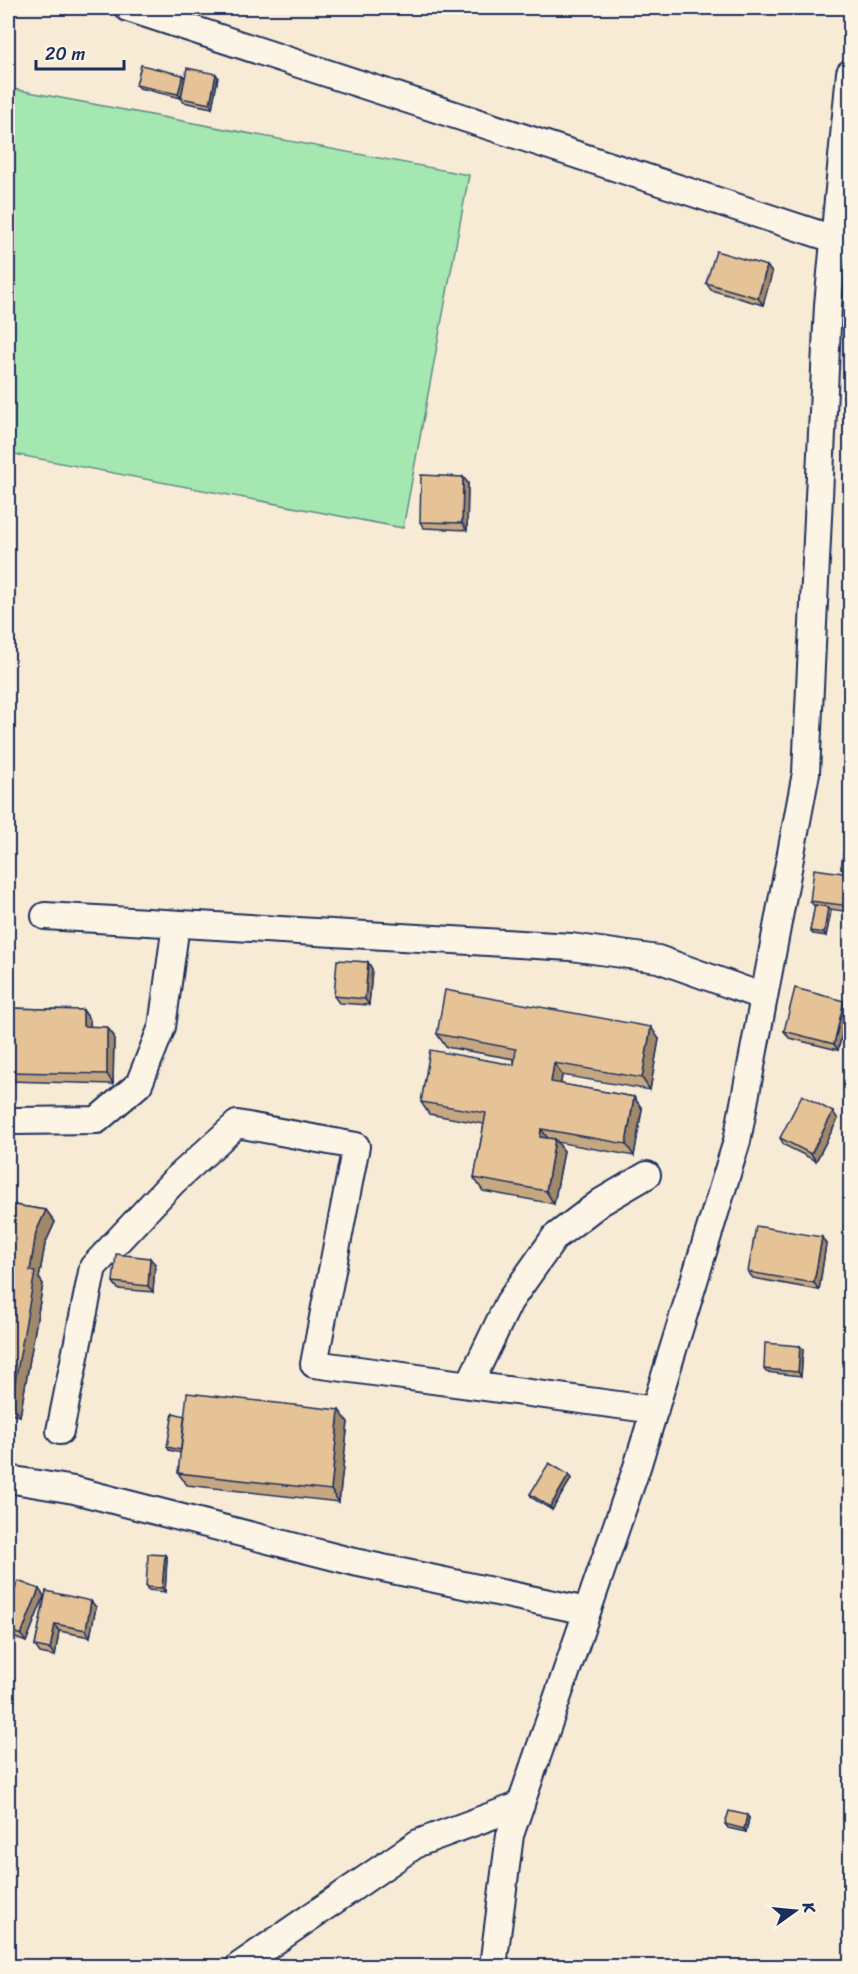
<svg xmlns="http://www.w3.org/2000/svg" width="858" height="1974" viewBox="0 0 858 1974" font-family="Sriracha,sans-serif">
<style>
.green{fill:#a4e7b1;stroke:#608b88;stroke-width:1.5}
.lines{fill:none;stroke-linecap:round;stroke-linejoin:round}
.minor-casing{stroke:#1b2f5e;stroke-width:30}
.minor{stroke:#fcf5e5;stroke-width:26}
.wall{fill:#c5a882;stroke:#1b2f5e;stroke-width:1.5}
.shaded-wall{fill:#a0886a;stroke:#1b2f5e;stroke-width:1.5}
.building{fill:#e5c397;stroke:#1b2f5e;stroke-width:1.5}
</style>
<rect width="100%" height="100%" fill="#f7ebd5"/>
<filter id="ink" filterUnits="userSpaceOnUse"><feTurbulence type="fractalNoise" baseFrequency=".0167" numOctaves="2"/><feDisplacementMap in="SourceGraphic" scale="12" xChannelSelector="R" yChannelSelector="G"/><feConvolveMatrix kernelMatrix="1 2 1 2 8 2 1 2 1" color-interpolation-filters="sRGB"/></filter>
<g filter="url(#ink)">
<path class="green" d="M8 88 469 175 403 528 8 453Z"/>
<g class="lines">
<g class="minor-casing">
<path id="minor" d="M128 8 849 244
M45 916 571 947 658 959 764 997
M14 1121 97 1120 139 1084 162 1027 176 924
M469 1385 509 1302 555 1237 601 1202 647 1175
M60 1431 93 1267 173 1182 237 1124 356 1146 314 1364 655 1410
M8 1479 74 1490 354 1562 587 1611
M239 1966 418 1843 521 1805
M493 1966 510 1835 637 1467 737 1141 806 773 828 305 850 73"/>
</g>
<use href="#minor" class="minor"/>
</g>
<path class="wall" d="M218 77 212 108 183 102 181 98 139 88 136 85 185 78Z
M767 266 772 273 763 305 711 290 706 283Z
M463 477 468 483 467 530 424 528 420 522Z
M850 817V912L830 909 831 911 826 936 813 934 810 931 815 907 810 901 845 873 841 868Z
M368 962 372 969 369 1005 339 1003 334 996Z
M844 1001 849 1007 838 1050 789 1038 784 1031Z
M8 1008 83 1010 90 1020V1027H107L114 1036 113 1084 8 1081Z
M437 1034 659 1039 650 1090 562 1075 561 1084 634 1097 642 1109 634 1156 557 1142 564 1151 554 1204 483 1191 474 1178 484 1124 429 1114 421 1102 514 1065V1059L446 1047Z
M838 1119 816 1161 784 1145 780 1138Z
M8 1204 46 1210 55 1222 45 1244 39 1278 43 1284 20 1416 11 1414 8 1431Z
M826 1244 819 1290 753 1278 748 1272Z
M155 1264 153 1292 118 1289 113 1282Z
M803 1349 801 1376 766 1372 764 1369Z
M185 1416 348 1422 339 1502 187 1485 178 1473 181 1453 169 1450 167 1447Z
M569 1475 571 1479 552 1510 532 1498 530 1494Z
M165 1555 167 1558 165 1592 148 1590 146 1587Z
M8 1586 15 1589 44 1596 26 1642 8 1635Z
M46 1591 96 1607 90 1637 59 1631 55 1656 40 1653 35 1646Z
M749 1818 746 1832 728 1828 725 1824Z"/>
<path class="shaded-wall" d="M216 74 218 77 212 108 210 104Z
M183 75 185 78 181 98 178 94Z
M767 266 772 273 763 305 758 298Z
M463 477 468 483 467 530 462 523Z
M828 907 831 911 826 936 824 933Z
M368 962 372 969 369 1005 365 999Z
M844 1001 849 1007 838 1050 834 1044Z
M83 1010 90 1020V1036L83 1026Z
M107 1027 114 1036 113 1084 107 1074Z
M651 1027 659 1039 650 1090 642 1078Z
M554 1063 562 1075 559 1094 551 1082Z
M634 1097 642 1109 634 1156 626 1144Z
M833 1112 838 1119 816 1161 811 1154Z
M541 1129 550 1141 540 1137Z
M555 1139 564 1151 554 1204 546 1191Z
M46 1210 55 1222 45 1244 39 1278 43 1284 20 1416 11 1404 30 1271 36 1232Z
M822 1237 826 1244 819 1290 814 1283Z
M150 1258 155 1264 153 1292 148 1286Z
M800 1346 803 1349 801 1376 798 1372Z
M8 1410 11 1414 8 1431Z
M339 1410 348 1422 339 1502 331 1490Z
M569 1475 571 1479 552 1510 550 1507Z
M165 1555 167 1558 165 1592 162 1588Z
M39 1589 44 1596 26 1642 21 1635Z
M91 1601 96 1607 90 1637 86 1630Z
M55 1624 59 1631 55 1656 50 1649Z
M747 1815 749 1818 746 1832 744 1829Z"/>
<path class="building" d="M141 65 183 75 178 94 136 85Z
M187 68 216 74 210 104 181 98Z
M716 251 767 266 758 298 706 283Z
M421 475 463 477 462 523 420 522Z
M850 817V870L841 868Z
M814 869 850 874V906L810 901Z
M815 905 828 907 824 933 810 931Z
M337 960 368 962 365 999 334 996Z
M795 988 844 1001 834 1044 784 1031Z
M445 990 651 1027 642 1078 554 1063 551 1082 634 1097 626 1144 541 1129 540 1137 555 1139 546 1191 474 1178 486 1113 421 1102 430 1050 514 1065 516 1049 437 1034Z
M8 1008 83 1010V1026L107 1027V1074L8 1072Z
M802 1095 833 1112 811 1154 780 1138Z
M8 1204 46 1210 36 1232 30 1271 35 1272 11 1404 8 1403Z
M756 1226 822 1237 814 1283 748 1272Z
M116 1254 150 1258 148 1286 113 1282Z
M765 1343 800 1346 798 1372 764 1369Z
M187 1393 339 1410 331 1490 178 1473Z
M173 1413 185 1416 181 1450 167 1447Z
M549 1463 569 1475 550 1507 530 1494Z
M148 1554 165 1555 162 1588 146 1587Z
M18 1581 39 1589 21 1635 8 1630V1586L15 1589Z
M46 1591 91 1601 86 1630 55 1624 50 1649 35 1646Z
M729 1811 747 1815 744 1829 725 1824Z"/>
</g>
<rect width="858" height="1974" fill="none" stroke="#fcf5e5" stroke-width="30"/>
<rect x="15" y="15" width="828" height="1944" fill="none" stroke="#1b2f5e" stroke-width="2" filter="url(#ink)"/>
<g transform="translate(795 1911) rotate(75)" stroke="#fcf5e5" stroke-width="4.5" paint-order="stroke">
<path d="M0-4.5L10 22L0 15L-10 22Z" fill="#1b2f5e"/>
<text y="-9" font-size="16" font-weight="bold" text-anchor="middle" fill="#1b2f5e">K</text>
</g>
<path d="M36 60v9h88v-9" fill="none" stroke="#1b2f5e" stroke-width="3"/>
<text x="45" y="60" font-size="18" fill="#1b2f5e" stroke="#fcf5e5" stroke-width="4.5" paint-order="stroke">20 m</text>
</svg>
